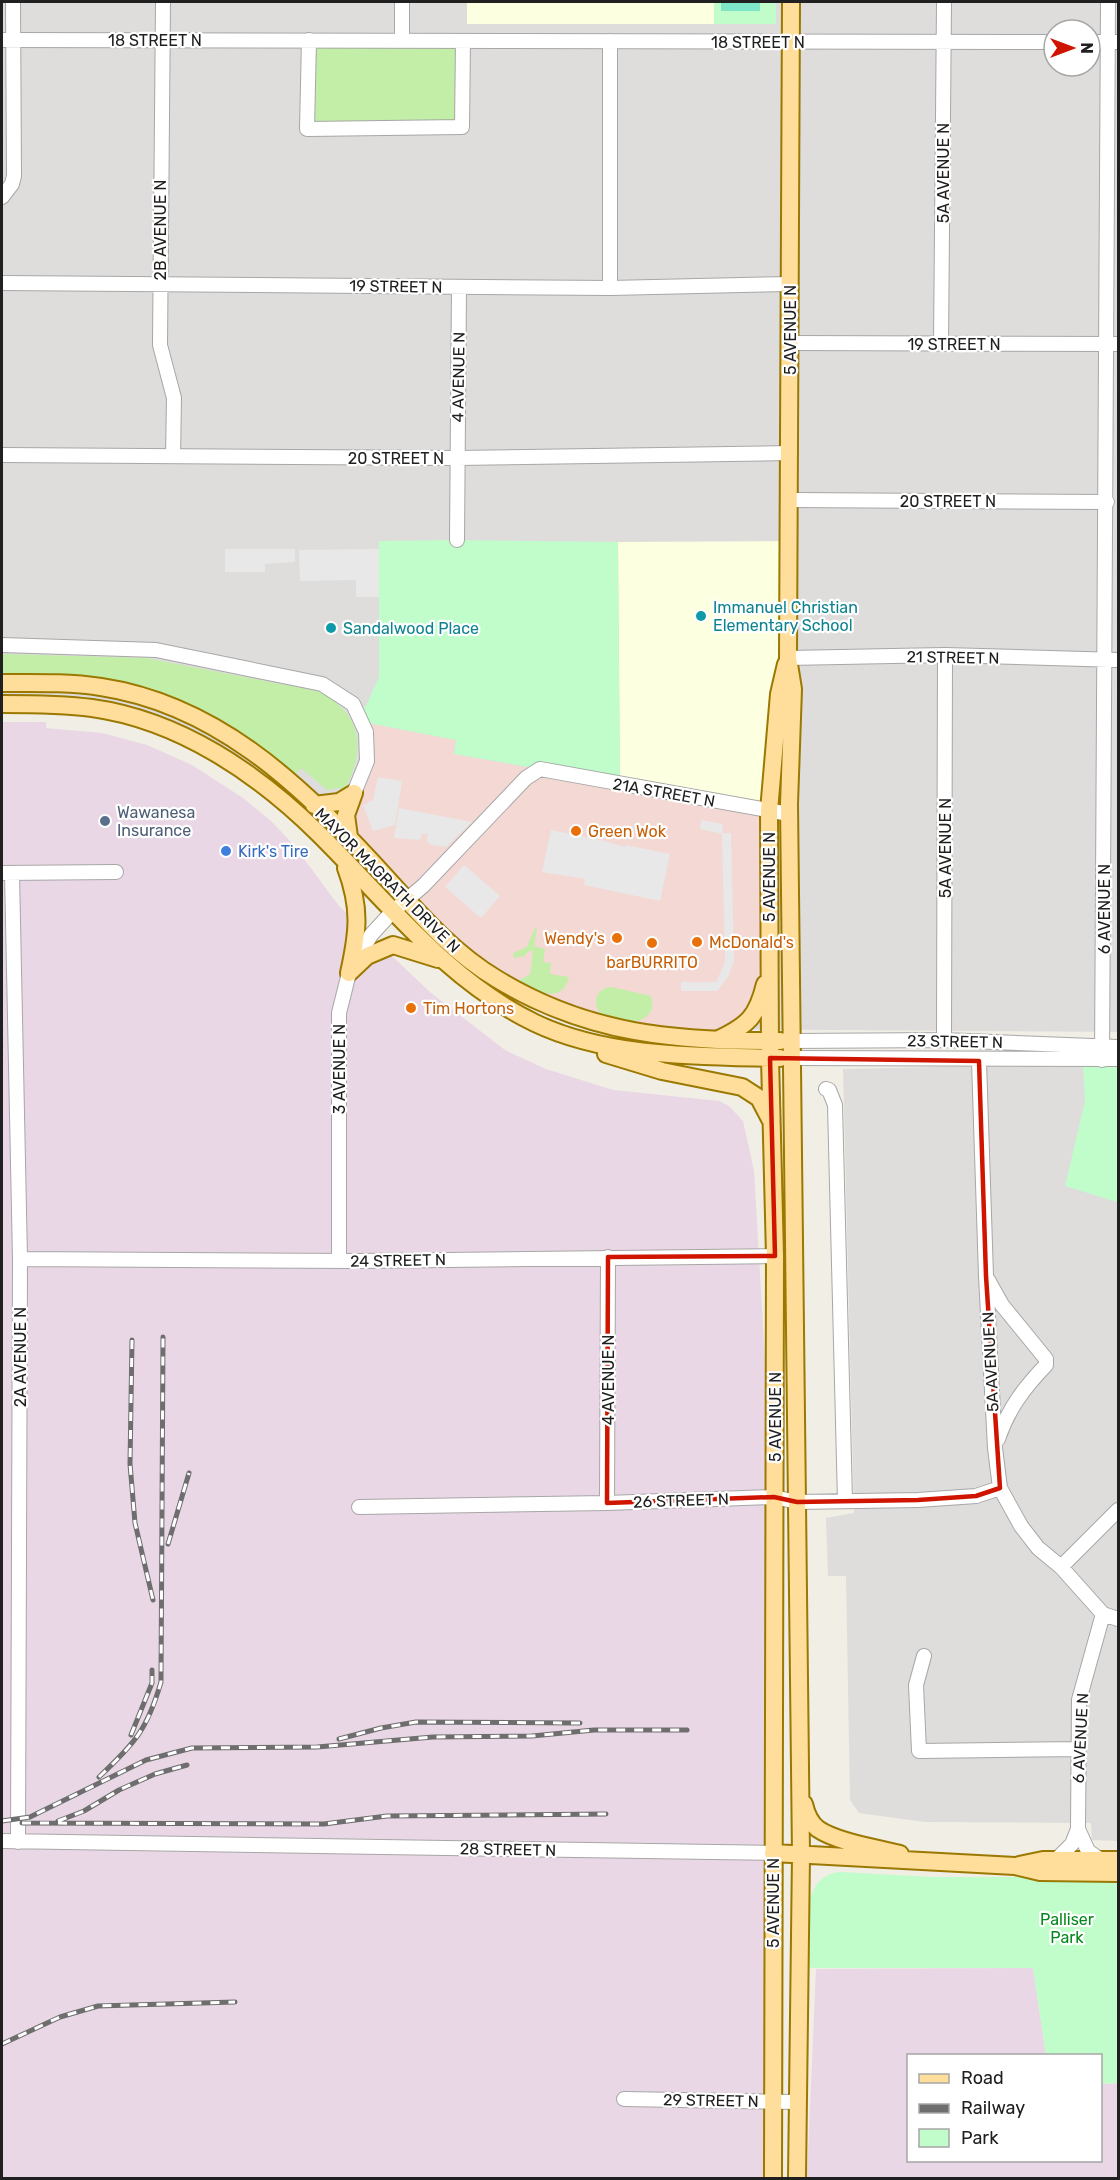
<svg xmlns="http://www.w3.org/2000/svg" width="1120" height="2180" viewBox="0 0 1120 2180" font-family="Rubik,sans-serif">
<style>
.residential{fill:#dedddc;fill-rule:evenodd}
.commercial{fill:#f3d8d4}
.industrial{fill:#ead7e5}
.education{fill:#fcffe0}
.grass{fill:#c3eea8}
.park{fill:#c0fdcb}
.pitch{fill:#7ee5c8}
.parking{fill:#e8e8e8}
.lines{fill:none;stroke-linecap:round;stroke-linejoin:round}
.minor-casing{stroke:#a7a7a7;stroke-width:16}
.major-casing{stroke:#9b7800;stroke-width:20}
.minor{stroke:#fff;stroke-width:14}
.major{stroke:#ffde9c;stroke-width:16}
.rail-casing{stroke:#6e6e6e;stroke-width:5}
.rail{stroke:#fff;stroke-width:3;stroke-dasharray:9;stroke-linecap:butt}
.marked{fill:none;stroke:#cf1500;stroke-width:4.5;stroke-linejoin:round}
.culture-dot{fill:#0f9aa8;stroke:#fff;stroke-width:2}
.service-dot{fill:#5c6f8a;stroke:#fff;stroke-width:2}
.food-dot{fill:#e8710a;stroke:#fff;stroke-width:2}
.shop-dot{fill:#3f7fe0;stroke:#fff;stroke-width:2}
.labels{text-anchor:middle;stroke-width:4.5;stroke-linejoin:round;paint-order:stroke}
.street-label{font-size:16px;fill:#202020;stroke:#fff}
.culture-label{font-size:16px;fill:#0d838f;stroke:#fff;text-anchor:start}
.service-label{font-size:16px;fill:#4e5e75;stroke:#fff;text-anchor:start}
.food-label{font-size:16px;fill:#c56008;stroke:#fff;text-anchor:start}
.shop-label{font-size:16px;fill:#366cbe;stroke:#fff;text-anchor:start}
.park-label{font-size:16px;fill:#04871c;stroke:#fff}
</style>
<rect width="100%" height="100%" fill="#f1eee5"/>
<path class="residential" d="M2 2H1118V1032L692 1029 462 943 443 960 248 773 122 714 2 704ZM1054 30H1090V66H1054Z
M1071 1064 1118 1065V1841L1092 1840 1091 1823 925 1822 859 1813 850 1800 846 1576H828L826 1518 854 1513 843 1069Z"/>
<path class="commercial" d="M363 722 456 740 454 754 769 811V963L755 1014 715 1040 567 1013 471 962 346 826 365 769Z"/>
<path class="industrial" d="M2 722H46V728L102 733 147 745 192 765 243 798 271 821 293 844 339 906 431 993 505 1050 546 1069 613 1090 719 1101 729 1106 743 1121 754 1171 771 1464 769 2178H2Z
M1033 1968 1046 2055 908 2056V2160H1100L1101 2084 1118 2083V2178H807L816 1969Z"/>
<path class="education" d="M467 2H714V24H467Z
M790 541 769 811 620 783 618 542Z"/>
<path class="grass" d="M309 40 463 41 462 127 307 129Z
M2 654 146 658 317 691C363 712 367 751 343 792L339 788 327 790 301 768 294 776C212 694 114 673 2 673Z
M535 928 537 929 534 946 545 949 543 962 551 963 550 974 569 977C562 1006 535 990 517 982L530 974 533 951H529L524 956 514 958 513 953 527 947Z
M611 987 651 996C660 1028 617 1025 600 1013 592 1001 597 988 611 987Z"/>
<path class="park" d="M714 2H776V24H714Z
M457 540 618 542 620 783 454 754 456 740 363 722 358 712 366 706 379 677V541Z
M1083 1066H1118L1117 1202 1065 1186 1085 1101Z
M840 1872 932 1877H1118V2083L1101 2084 1100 2056 1046 2055 1033 1968H807L808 1905C813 1887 820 1874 840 1872Z"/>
<path class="pitch" d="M721 2H760V11H721Z"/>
<path class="parking" d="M225 549H295V562L265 564V572H225Z
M379 549V597H356V580L300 581 299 550Z
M378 777 402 781 395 825 373 831 363 805 373 800Z
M399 808 472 822 446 847 431 845 427 841 428 834H422L420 840 394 838Z
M701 820 723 824 722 833H731L734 961 728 977 717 991H681V982H716L725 962 722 834 700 829Z
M551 830 601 840 625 847 626 845 670 854 660 901 584 885 585 879 542 872Z
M464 865 500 896 481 918 445 887Z"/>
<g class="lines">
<g class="minor-casing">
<path id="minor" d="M163 2 160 345 174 398 173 456
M402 2V40
M2 40 1054 42
M309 40 307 129 462 127 463 41
M1090 42H1118
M2 197 12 184 14 176 13 2
M2 283 610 288 790 284
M610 288V41
M790 343 1118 344
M941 344 944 2
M2 455 457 458 790 453
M790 500 1107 502
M457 540 459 287
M2 645 156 650 322 684 353 704 366 732 367 761 354 793
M788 658 945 655 1118 660
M2 873 116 872
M12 873 20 1259 18 1842
M944 1040 945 655
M790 1041 944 1040 1118 1047
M791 1058 1118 1059
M1102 1060 1108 2
M979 1061 986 1276 995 1448 1000 1488 1021 1526 1038 1548 1061 1567 1103 1614
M826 1089 829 1090 835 1105 845 1501
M20 1259 358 1261 775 1256
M339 1261V1013L349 973 371 935 392 912 423 886 526 778 540 769 789 814
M988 1280 1002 1305 1046 1359V1365C1024 1388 1008 1409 998 1439
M607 1503 608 1257
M359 1507 607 1503 774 1497 797 1502 918 1500 976 1496 1000 1488
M1061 1567 1118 1510
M1103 1614 1118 1619
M924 1656 916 1685 919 1751 1078 1749
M1078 1829 1088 1851 1101 1860
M2 1841 773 1853
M1056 1860 1072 1844 1078 1829 1079 1700 1103 1614
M624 2099 797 2102"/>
</g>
<g class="major-casing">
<path id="major" d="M791 2 788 658 793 689 789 804 801 1855 797 2178
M2 683C35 683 68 682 101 687 214 704 298 782 372 862 411 904 448 950 497 979 589 1035 676 1041 780 1041
M2 704C32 704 62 704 92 708 179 720 257 773 318 833 387 901 446 980 535 1023 608 1058 700 1056 780 1058
M314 805 339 802 354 793
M349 837 346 815 354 793
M346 868C361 908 358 932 349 973
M349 973 367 956 393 945 438 959
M719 1039C748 1025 757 1017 765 984
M606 1054 662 1071 742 1087 759 1098 770 1119
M804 1804C806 1813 810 1823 818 1829 837 1842 877 1848 900 1854
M773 1853 1015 1866 1040 1872 1118 1873
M1019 1865 1043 1860H1118
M773 2178 775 1256 770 1058 769 811 779 694 786 664"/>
</g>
<use href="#minor" class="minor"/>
<use href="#major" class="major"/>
<g class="rail-casing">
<path id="rail" d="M132 1340 130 1464 135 1523 153 1600
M168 1544 189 1473
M131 1735 152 1683V1670
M339 1739 381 1728 416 1722 580 1723
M99 1777C135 1743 147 1730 161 1682L163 1337
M2 1821 30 1817 146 1760 192 1748 317 1747 433 1737 532 1736 594 1730H687
M58 1821 84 1811 119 1790 155 1774 187 1765
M22 1823 324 1824 387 1816 606 1814
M2 2044 60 2017 98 2006 235 2002"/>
</g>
<use href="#rail" class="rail"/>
</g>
<path class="marked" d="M770 1058 979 1061 986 1276 1000 1488 976 1496 918 1500 797 1502 774 1497 607 1503 608 1257 775 1256Z"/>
<g class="culture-dot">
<circle cx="701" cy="616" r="6"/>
<circle cx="331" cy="628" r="6"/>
</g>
<circle class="service-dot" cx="105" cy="821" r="6"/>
<g class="food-dot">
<circle cx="576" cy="831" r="6"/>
<circle cx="617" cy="938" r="6"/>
<circle cx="697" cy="942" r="6"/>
<circle cx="652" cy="943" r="6"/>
<circle cx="411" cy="1008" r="6"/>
</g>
<circle class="shop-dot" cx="226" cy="851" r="6"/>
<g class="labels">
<g class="street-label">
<text x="155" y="46">18 STREET N</text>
<text x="758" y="48">18 STREET N</text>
<text transform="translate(943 173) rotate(-90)" y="6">5A AVENUE N</text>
<text transform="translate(160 230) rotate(-90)" y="6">2B AVENUE N</text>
<text transform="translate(396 286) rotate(1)" y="6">19 STREET N</text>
<text transform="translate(790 330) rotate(-90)" y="6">5 AVENUE N</text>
<text x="954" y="350">19 STREET N</text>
<text transform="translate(458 377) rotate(-89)" y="6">4 AVENUE N</text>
<text x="396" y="464">20 STREET N</text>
<text x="948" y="507">20 STREET N</text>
<text transform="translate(953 657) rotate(1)" y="6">21 STREET N</text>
<text transform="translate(664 792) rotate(10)" y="6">21A STREET N</text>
<text transform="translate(945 848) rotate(-90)" y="6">5A AVENUE N</text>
<text transform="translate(769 877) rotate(-90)" y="6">5 AVENUE N</text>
<text transform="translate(388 880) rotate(45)" y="6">MAYOR MAGRATH DRIVE N</text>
<text transform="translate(1104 909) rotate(-90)" y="6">6 AVENUE N</text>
<text transform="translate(955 1041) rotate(1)" y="6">23 STREET N</text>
<text transform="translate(339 1069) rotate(-90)" y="6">3 AVENUE N</text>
<text transform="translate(398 1260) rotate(-1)" y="6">24 STREET N</text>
<text transform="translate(20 1357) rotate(-90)" y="6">2A AVENUE N</text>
<text transform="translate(990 1362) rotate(-93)" y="6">5A AVENUE N</text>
<text transform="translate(608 1380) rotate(-90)" y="6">4 AVENUE N</text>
<text transform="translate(775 1417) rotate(-90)" y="6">5 AVENUE N</text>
<text transform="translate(681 1500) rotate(-2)" y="6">26 STREET N</text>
<text transform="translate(1080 1738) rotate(-87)" y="6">6 AVENUE N</text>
<text transform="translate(508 1849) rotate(1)" y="6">28 STREET N</text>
<text transform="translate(773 1903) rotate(-90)" y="6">5 AVENUE N</text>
<text transform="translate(711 2100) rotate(1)" y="6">29 STREET N</text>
</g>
<g class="culture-label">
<text x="713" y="613">Immanuel Christian<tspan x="713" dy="18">Elementary School</tspan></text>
<text x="343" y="634">Sandalwood Place</text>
</g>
<g class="service-label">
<text x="117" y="818">Wawanesa<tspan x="117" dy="18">Insurance</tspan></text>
</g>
<g class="food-label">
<text x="588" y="837">Green Wok</text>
<text x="605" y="944" text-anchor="end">Wendy's</text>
<text x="709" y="948">McDonald's</text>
<text x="652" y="968" text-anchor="middle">barBURRITO</text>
<text x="423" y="1014">Tim Hortons</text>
</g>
<g class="shop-label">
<text x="238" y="857">Kirk's Tire</text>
</g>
<g class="park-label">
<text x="1067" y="1925">Palliser<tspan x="1067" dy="18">Park</tspan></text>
</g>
</g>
<rect width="1120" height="2180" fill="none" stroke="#202020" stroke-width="6"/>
<rect x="907" y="2054" width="195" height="108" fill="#ffffff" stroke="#a6a6a6" stroke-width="1.5"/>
<rect x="919" y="2074" width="30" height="9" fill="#ffde9c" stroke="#a6a6a6" stroke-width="1.5"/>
<text x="961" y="2084" font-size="18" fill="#202020">Road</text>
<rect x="919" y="2104" width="30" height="9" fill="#6e6e6e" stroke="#a6a6a6" stroke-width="1.5"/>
<text x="961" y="2114" font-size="18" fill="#202020">Railway</text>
<rect x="919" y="2129" width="30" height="18" fill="#c0fdcb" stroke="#a6a6a6" stroke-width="1.5"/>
<text x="961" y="2144" font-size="18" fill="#202020">Park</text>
<g transform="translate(1072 48) rotate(90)"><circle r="28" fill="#ffffff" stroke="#a6a6a6" stroke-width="1.5"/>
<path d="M0-4.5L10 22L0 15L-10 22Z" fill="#cf1500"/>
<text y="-9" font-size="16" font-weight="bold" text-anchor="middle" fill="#202020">N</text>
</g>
</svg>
